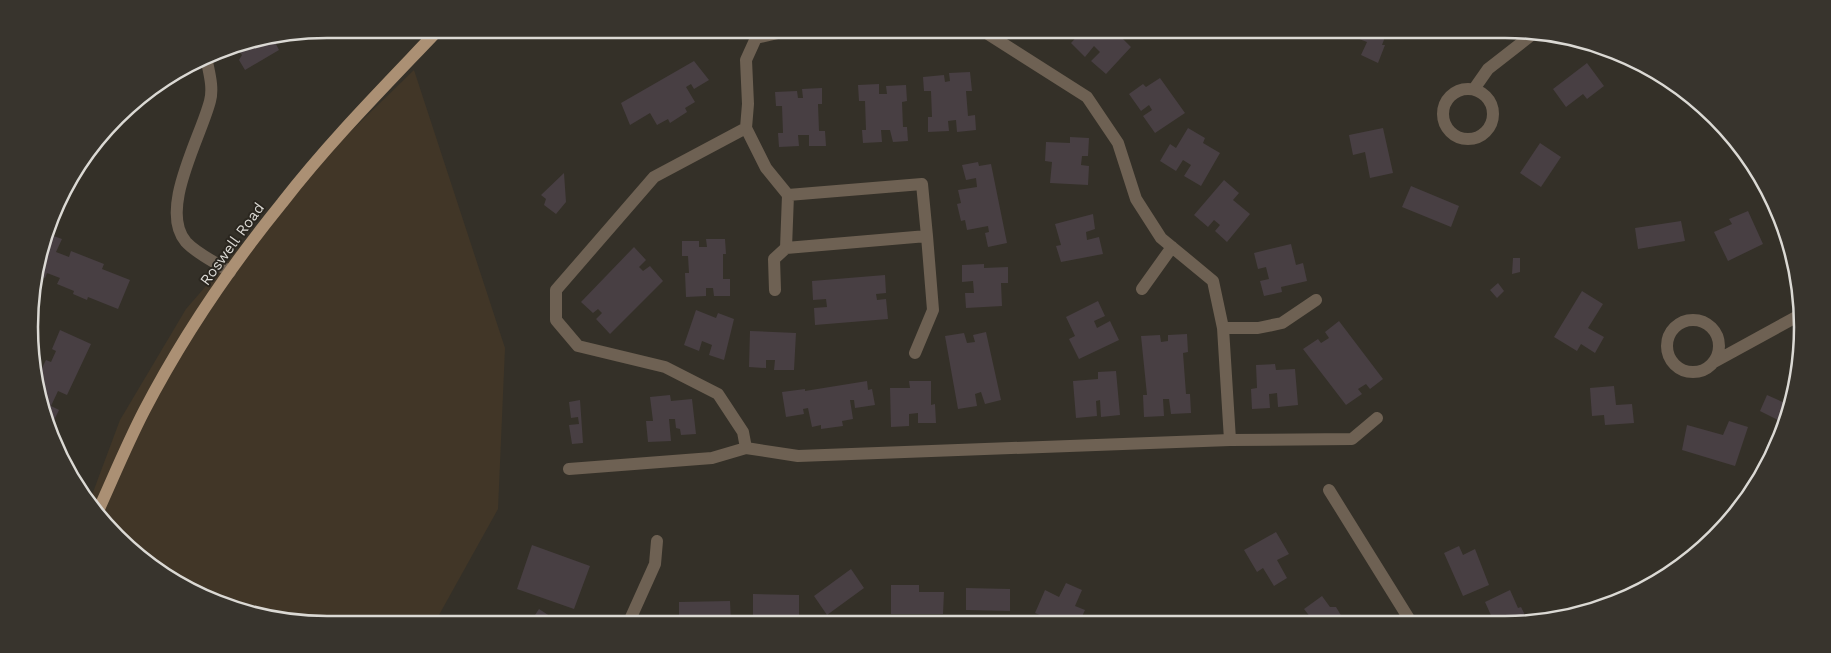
<svg xmlns="http://www.w3.org/2000/svg" width="1831" height="653" viewBox="0 0 1831 653" font-family="'Work Sans',sans-serif">
<style>
.commercial{fill:#413627}
.building{fill:#483f43}
.lines{fill:none;stroke-linecap:round;stroke-linejoin:round}
.minor{stroke:#6e6153;stroke-width:12}
.major{stroke:#ab9074;stroke-width:12}
.labels{text-anchor:middle;stroke-width:4;stroke-linejoin:round;paint-order:stroke}
.street-label{font-size:15px;fill:#dbd9d4;stroke:#2a261f}
.rim{fill:none;stroke:#dbd9d4;stroke-width:2.5}
</style>
<rect width="100%" height="100%" fill="#343028"/>
<path class="commercial" d="M414 70 505 348 498 509 434 624H327L250 614 161 574 89 503 120 420 186 309 284 196Z"/>
<path class="building" d="M1084 29 1089 34 1095 29H1120L1117 33 1131 47 1106 74 1091 61 1100 52 1094 46 1085 57 1071 43Z
M1358 29H1395L1391 39 1385 37 1382 45H1385L1378 63 1361 55 1367 42 1354 37Z
M274 40 279 50 245 70 239 60 242 55 236 47 266 41 268 44Z
M694 61 709 80 694 89 691 84 686 87 695 102 685 108 687 112 670 123 668 119 657 125 650 113 630 125 621 103Z
M1587 63 1604 86 1587 99 1583 94 1566 107 1553 89Z
M970 72 972 91H966L968 116 975 115 976 130 957 132 956 120 948 121 949 131 928 132V117H932L931 91H924L923 77 944 75 945 82 950 81 949 73Z
M1160 78 1185 113 1155 133 1143 116 1152 110 1149 105 1141 111 1129 94 1143 84 1146 87Z
M879 84V94H887L886 86 906 85 907 101 902 102 903 127H907L908 141 893 142 890 130H881L882 142 863 143 862 130H866L865 101H859L858 85Z
M822 88V104H818L819 131H825L826 146H809V135H798L799 146 779 147 778 133H783L782 106H776L775 92 797 91 798 98H803L802 89Z
M1188 128 1205 138 1203 143 1220 153 1201 186 1184 176 1191 165 1183 160 1176 171 1160 161 1170 144 1176 148Z
M1383 128 1393 173 1370 178 1365 152 1353 155 1349 135Z
M1070 137 1089 138 1088 156H1082L1081 165 1089 166 1088 185 1050 183 1052 162 1045 161 1046 142 1070 143Z
M1540 143 1561 157 1541 187 1520 173Z
M978 162 979 166 991 164 1007 243 988 247 985 233 989 232 988 226 967 230 965 220 961 221 957 204 961 203 958 190 977 187 976 178 966 180 962 165Z
M564 173 566 202 556 214 544 205 546 199 541 195Z
M1224 180 1239 193 1233 200 1250 214 1227 242 1215 231 1220 225 1214 220 1208 227 1194 215Z
M1411 186 1459 206 1451 227 1402 207Z
M1748 211 1763 244 1728 261 1714 232 1732 224 1729 219Z
M1093 214 1095 229 1086 232 1087 240 1099 237 1103 254 1061 262 1056 246 1061 245 1055 224Z
M1681 221 1685 241 1638 249 1635 228Z
M48 234 62 239 56 252 69 257 71 251 104 264 102 269 130 280 118 309 88 297 87 300 73 294 74 291 57 284 60 278 47 273 45 278 36 274Z
M706 239H725L726 254H723V279H730V296H714L713 288H706V296L686 297 685 273H689L688 256H682V241H699V247H707Z
M1291 244 1296 265 1303 263 1307 281 1281 287 1282 292 1264 296 1260 281 1269 279 1266 267 1258 269 1254 253Z
M634 247 646 260 639 267 643 271 650 266 663 281 610 334 596 319 602 313 598 309 593 313 581 302Z
M1513 258H1520V272L1512 274Z
M984 264V268L1008 267V283H1001L1002 306 966 308 965 293H974L973 281 962 282V265Z
M885 275 886 293 876 294 877 300 886 299 888 319 815 325 814 308 827 307 826 299 813 300 812 281Z
M1498 283 1504 291 1497 298 1490 290Z
M1582 291 1603 304 1588 328 1604 337 1595 353 1581 344 1577 351 1554 337Z
M1098 301 1105 316 1094 321 1097 328 1110 321 1119 340 1079 359 1069 339 1075 336 1066 317Z
M696 310 716 318 718 313 734 319 724 360 709 355 712 345 702 341 699 351 684 345Z
M1339 321 1383 379 1370 389 1366 384 1358 389 1362 394 1346 405 1303 349 1318 339 1321 343 1329 338 1325 332Z
M60 330 91 344 67 395 58 391 51 406 59 410 53 422 49 420 48 423 39 403 37 378 46 360 51 362 56 351 52 349Z
M750 331 796 333 794 370H774L775 360H766V368L749 367Z
M986 332 1001 400 985 404 981 392 975 394 977 406 958 409 945 336 964 333 967 343 975 342 973 335Z
M1187 334 1188 352 1183 353 1186 394H1190L1191 413 1171 414 1169 399H1163L1164 416 1144 417 1143 395H1147L1141 336 1160 335 1161 342 1168 341V335Z
M1275 364 1276 370 1295 369 1298 405 1278 407 1277 393 1269 394 1270 408 1252 409 1251 389 1257 388 1256 365Z
M1116 371 1120 415 1101 417 1100 400 1096 401 1097 416 1076 418 1073 381 1098 379V372Z
M867 381 868 390 872 389 875 405 855 408 854 400H850L853 419 842 421 843 426 821 429V425L812 427 808 408 803 409 804 414 786 417 782 392 805 389V391Z
M909 381H931V405L935 404 936 423H918V413L909 414V426L891 427 890 388H910Z
M1614 386 1616 405 1632 404 1634 423 1605 425 1604 415 1592 416 1590 388Z
M1793 391 1792 403 1784 423 1760 411 1767 395 1785 403Z
M670 395 671 401 692 399 696 434 681 435 680 429 676 428 675 419H669L671 441 648 442 646 421H653L650 397Z
M580 400 583 443 572 444 569 425 579 424 578 417 571 418 569 402Z
M1729 421 1748 427 1735 466 1682 450 1687 425 1723 435Z
M1276 532 1289 554 1277 560 1287 578 1274 586 1263 568 1257 572 1244 550Z
M532 545 590 566 574 609 517 589Z
M1459 546 1463 555 1475 549 1489 585 1463 596 1444 553Z
M851 569 864 588 827 615 814 596Z
M1066 583 1082 590 1075 606 1085 610 1079 623H1058L1035 613 1045 590 1059 597Z
M891 585H919V592H944L943 614H891Z
M966 588 1010 589V611L966 610Z
M1510 590 1518 608 1521 607 1527 619 1522 622H1494L1485 602Z
M753 594 799 595V623H753Z
M1322 596 1330 607H1336L1345 622H1314L1304 609Z
M730 601 731 623H679V602Z
M539 609 562 624H529Z"/>
<g class="lines">
<path class="minor" d="M980 29 1087 97 1118 143 1136 199 1161 238 1213 281 1223 328 1230 440
M756 38 791 30 857 29
M206 56C208 70 214 86 210 101 201 137 158 210 186 242 197 254 217 263 230 272
M1443 114a25 25 0 1 1 50 0a25 25 0 1 1-50 0Z
M1474 89 1488 69 1534 33
M746 128 766 168 788 195 786 248 774 259 775 290
M788 195 922 184 927 236
M786 248 927 236 933 310 915 353
M1142 289 1172 247
M1667 346a26 26 0 1 1 52 0a26 26 0 1 1-52 0Z
M1223 328H1258L1282 323 1316 300
M1714 362 1798 316
M746 448 743 432 718 394 665 367 578 346 556 320V290L654 177 746 128 748 104 746 60 756 38
M569 469 712 458 746 448 798 456 1230 440 1352 439 1377 418
M1329 490 1411 622
M628 624 655 564 657 541"/>
<path class="major" d="M98 511C113 478 127 444 144 411 182 338 230 267 282 203 330 141 385 86 439 29"/>
</g>
<g class="labels">
<g class="street-label">
<text transform="translate(232 244) rotate(-54)" y="5">Roswell Road</text>
</g>
</g>
<path d="M0 0H1831V653H0ZM327 38H1505A289 289 0 0 1 1794 327V327A289 289 0 0 1 1505 616H327A289 289 0 0 1 38 327V327A289 289 0 0 1 327 38Z" fill="#38342d" fill-rule="evenodd"/>
<path class="rim" d="M327 38H1505A289 289 0 0 1 1794 327V327A289 289 0 0 1 1505 616H327A289 289 0 0 1 38 327V327A289 289 0 0 1 327 38Z"/>
</svg>
